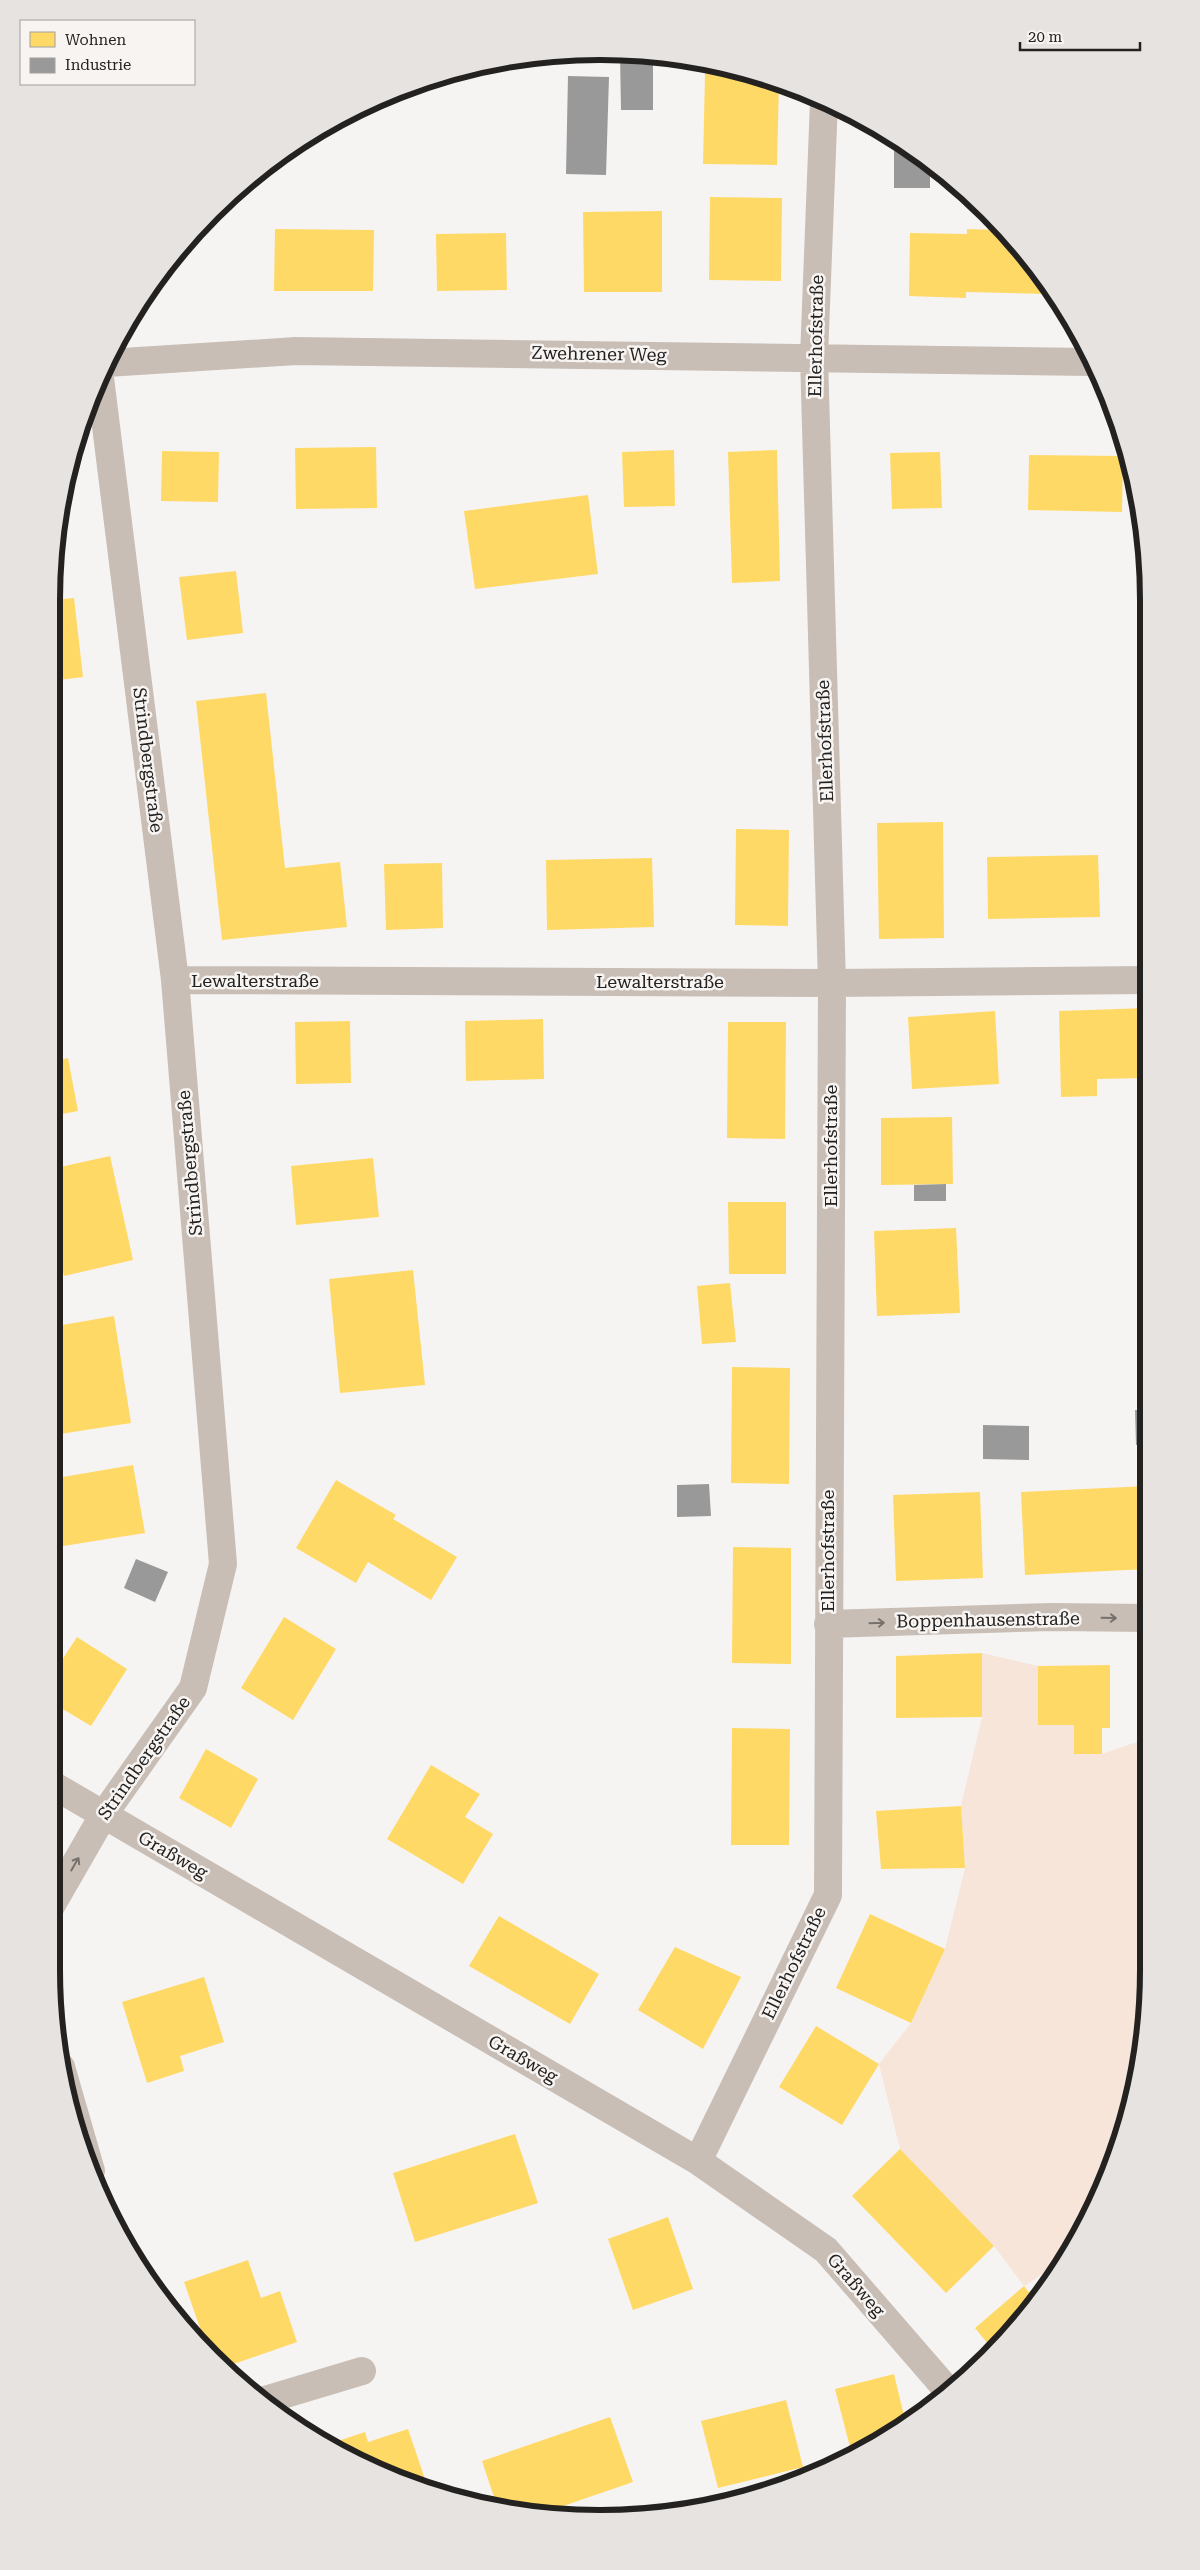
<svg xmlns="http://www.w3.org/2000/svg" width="1200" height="2570" viewBox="0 0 1200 2570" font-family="'Roboto Serif',serif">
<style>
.green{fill:#f6e5d8}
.homes{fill:#ffd966}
.industry{fill:#999}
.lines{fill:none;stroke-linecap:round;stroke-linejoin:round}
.minor{stroke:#c8beb6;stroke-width:28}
.oneway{stroke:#76706c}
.labels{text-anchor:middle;stroke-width:5;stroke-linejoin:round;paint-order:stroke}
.street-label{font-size:18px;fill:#232221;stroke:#f7f4f2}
.rim{fill:none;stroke:#232221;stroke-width:6}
</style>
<rect width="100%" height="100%" fill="#f6f4f3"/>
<path class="green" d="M982 1653 1038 1666V1725H1074V1754H1102L1148 1738 1149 1970 1138 2077 1107 2180 1064 2260 1024 2286 994 2246 900 2149 879 2064 911 2023 945 1949 965 1868 961 1806 982 1717Z"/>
<path class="homes" d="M705 73 749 75 779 83 777 165 703 164Z
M710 197 782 198 781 281 709 280Z
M662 211V292H584L583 212Z
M275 229 374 230 373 291H274Z
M967 229 999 230 1035 266 1045 283V294L966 292V298L909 296 910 233 967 234Z
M506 233 507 290 437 291 436 234Z
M376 447 377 508 296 509 295 448Z
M674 450 675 506 624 507 622 452Z
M777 450 780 581 732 583 728 452Z
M162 451 219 452 218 502 161 501Z
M940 452 942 508 892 509 890 453Z
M1029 455 1123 456 1122 512 1028 510Z
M62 494 65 526H59V523Z
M588 495 598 574 475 589 464 511Z
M236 571 243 633 187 640 179 577Z
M74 598 83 677 51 681V600Z
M266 693 285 868 340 862 347 927 222 940 196 701Z
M943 822 944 938 879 939 877 823Z
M736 829 789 830 788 926 735 925Z
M1098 855 1100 917 988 919 987 857Z
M652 858 654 927 547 930 546 860Z
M442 863 443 928 386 930 384 864Z
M1146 1008V1078L1097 1079V1096L1061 1097 1059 1011Z
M995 1011 999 1084 912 1089 908 1017Z
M543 1019 544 1079 466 1081 465 1021Z
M350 1021 351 1083 296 1084 295 1022Z
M728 1022H786L785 1139 727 1138Z
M68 1058 78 1111 51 1116V1062Z
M952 1117 953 1184 881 1185V1118Z
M110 1156 133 1260 64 1276 51 1217V1169Z
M373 1158 379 1217 296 1225 291 1166Z
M728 1202H786V1274H729Z
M956 1228 960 1313 877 1316 874 1231Z
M413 1270 425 1385 340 1393 329 1279Z
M730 1283 736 1342 702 1344 697 1286Z
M114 1316 131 1423 60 1434 51 1382V1327Z
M732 1367 790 1368 789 1484 731 1483Z
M133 1465 145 1533 57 1547 51 1514V1479Z
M336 1480 396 1515 393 1519 457 1557 431 1600 368 1562 356 1583 296 1548Z
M1147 1486V1569L1025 1575 1021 1492Z
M980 1492 983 1578 896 1581 893 1495Z
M733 1547 791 1548V1664L732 1663Z
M284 1617 336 1649 293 1720 241 1688Z
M77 1637 127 1669 91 1726 51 1702V1677Z
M982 1653V1717L896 1718V1656Z
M1110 1665V1728H1102V1754H1074V1725H1038V1666Z
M732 1728 790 1729 789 1845H731Z
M206 1749 258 1779 231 1828 179 1798Z
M431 1765 480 1794 465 1817 493 1834 463 1884 387 1839Z
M961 1806 965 1868 881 1869 876 1811Z
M870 1914 945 1949 911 2023 836 1988Z
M499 1916 599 1974 570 2024 469 1966Z
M675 1947 741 1977 703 2049 638 2010Z
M204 1977 224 2042 180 2056 184 2071 147 2083 122 2002Z
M816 2026 879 2064 842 2125 779 2087Z
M515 2134 538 2203 415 2242 393 2173Z
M900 2149 994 2246 946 2293 852 2196Z
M668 2217 693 2289 633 2310 608 2239Z
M248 2260 261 2298 280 2291 297 2342 225 2367 208 2351 184 2282Z
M1024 2286 1036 2301 1012 2332 993 2350 975 2328Z
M894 2374 906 2424 874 2445 852 2455 835 2389Z
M786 2400 803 2467 718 2488 701 2421Z
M610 2417 633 2482 543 2513 498 2509 482 2461Z
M408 2429 429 2491 326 2445 365 2432 368 2442Z"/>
<path class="industry" d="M620 54 653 56V110H621Z
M568 76 609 77 606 175 566 174Z
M894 142 930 162V188H894Z
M946 1184V1201H914V1185Z
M1135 1410H1147V1445H1136Z
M983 1425 1029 1426V1460L983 1459Z
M709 1484 711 1516 677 1517V1485Z
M136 1559 168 1572 155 1602 124 1588Z"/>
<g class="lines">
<path class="minor" d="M107 363 296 351 1091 362
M175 980 832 983 1145 980
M828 1624 1051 1617 1148 1618
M51 1784 698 2161 826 2250 949 2392
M51 1906 104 1814 193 1688 223 1564 175 980 100 378
M61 2067 91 2171
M698 2161 828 1895 832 983 814 357 824 101
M262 2401 362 2371"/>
</g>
<defs><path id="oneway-shaft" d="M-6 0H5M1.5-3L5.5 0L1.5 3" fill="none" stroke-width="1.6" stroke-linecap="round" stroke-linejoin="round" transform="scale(1.25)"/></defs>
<g class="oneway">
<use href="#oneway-shaft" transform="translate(1109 1618) rotate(1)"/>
<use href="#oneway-shaft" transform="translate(877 1623) rotate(-2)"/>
<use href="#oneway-shaft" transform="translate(75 1864) rotate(-60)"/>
</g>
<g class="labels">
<g class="street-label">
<text transform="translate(816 336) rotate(-89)" y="6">Ellerhofstraße</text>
<text transform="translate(599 354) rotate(1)" y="6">Zwehrener Weg</text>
<text transform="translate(825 741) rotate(-92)" y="6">Ellerhofstraße</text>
<text transform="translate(148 760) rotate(83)" y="6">Strindbergstraße</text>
<text x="255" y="987">Lewalterstraße</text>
<text x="660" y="988">Lewalterstraße</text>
<text transform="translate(831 1146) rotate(-90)" y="6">Ellerhofstraße</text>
<text transform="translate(190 1163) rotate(-95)" y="6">Strindbergstraße</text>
<text transform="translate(828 1551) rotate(-90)" y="6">Ellerhofstraße</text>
<text transform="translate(988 1620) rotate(-1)" y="6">Boppenhausenstraße</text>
<text transform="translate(144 1758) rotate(-55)" y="6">Strindbergstraße</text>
<text transform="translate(173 1855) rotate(30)" y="6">Graßweg</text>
<text transform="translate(794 1963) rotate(-64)" y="6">Ellerhofstraße</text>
<text transform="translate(523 2059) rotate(30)" y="6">Graßweg</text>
<text transform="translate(856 2285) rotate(49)" y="6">Graßweg</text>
</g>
</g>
<path d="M0 0H1200V2570H0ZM600 60H600A540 540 0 0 1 1140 600V1970A540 540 0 0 1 600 2510H600A540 540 0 0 1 60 1970V600A540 540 0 0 1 600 60Z" fill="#e6e3e1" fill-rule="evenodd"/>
<path class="rim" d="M600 60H600A540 540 0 0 1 1140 600V1970A540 540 0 0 1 600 2510H600A540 540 0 0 1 60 1970V600A540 540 0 0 1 600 60Z"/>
<rect x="20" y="20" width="175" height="65" fill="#f7f4f2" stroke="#a2a09e"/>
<rect x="30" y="32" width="25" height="15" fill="#ffd966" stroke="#a2a09e"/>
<text x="65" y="45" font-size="15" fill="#232221">Wohnen</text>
<rect x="30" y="58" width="25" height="15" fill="#999999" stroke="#a2a09e"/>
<text x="65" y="70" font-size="15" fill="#232221">Industrie</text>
<path d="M1020 42v8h120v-8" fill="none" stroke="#232221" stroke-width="2.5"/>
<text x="1028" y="42" font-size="15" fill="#232221" stroke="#f7f4f2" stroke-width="4" paint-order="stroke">20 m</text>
</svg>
